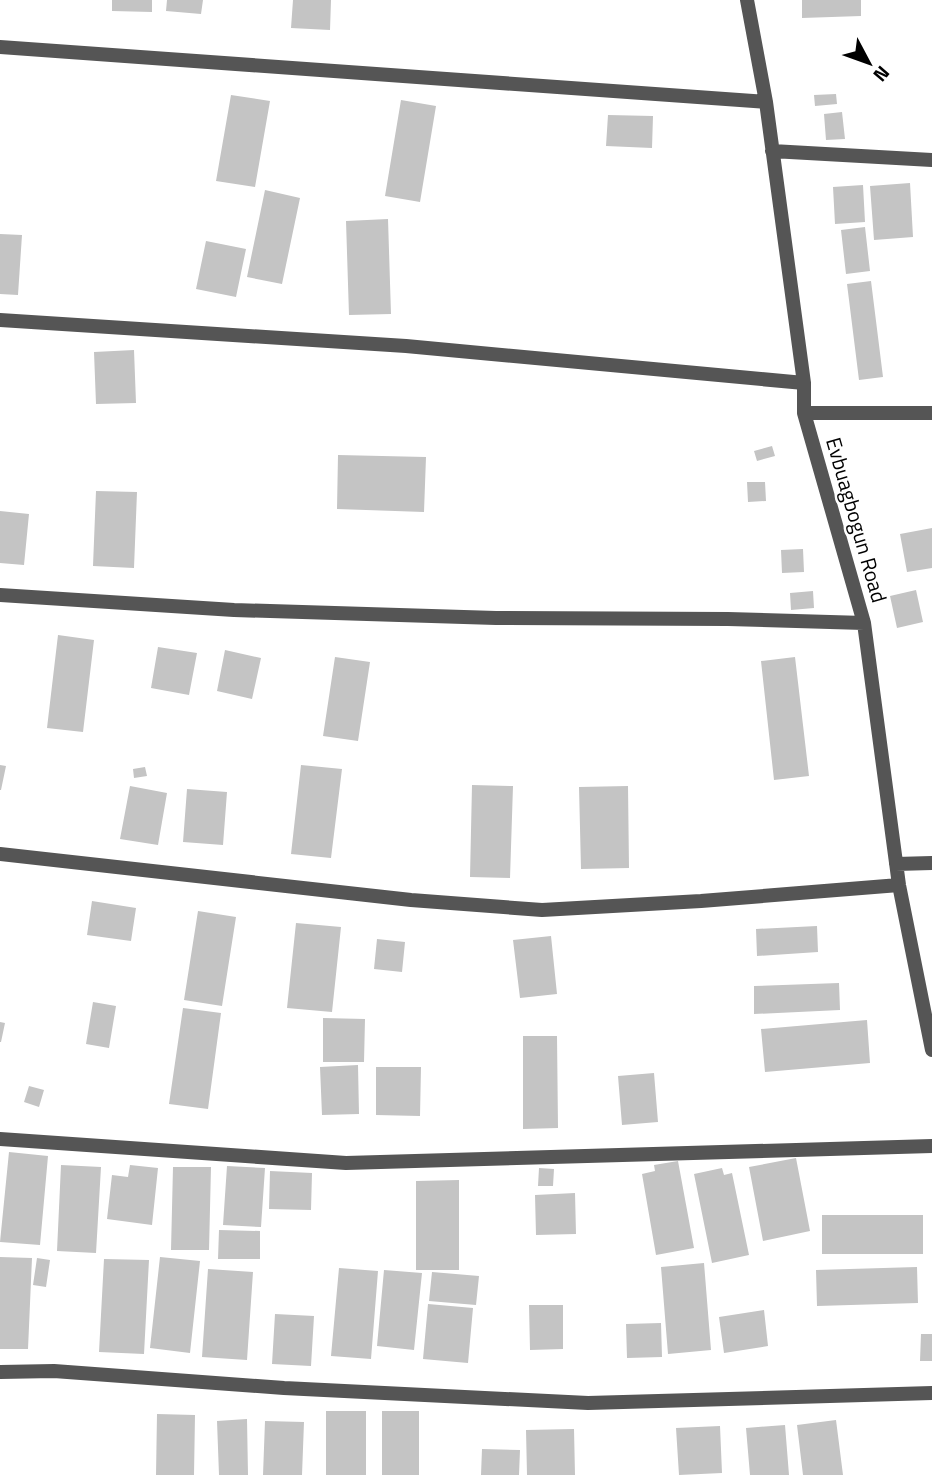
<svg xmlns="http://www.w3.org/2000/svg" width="932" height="1475" viewBox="0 0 932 1475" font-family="'Titillium Web',sans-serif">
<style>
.building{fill:#c4c4c4}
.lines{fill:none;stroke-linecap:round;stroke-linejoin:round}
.minor{stroke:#555;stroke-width:14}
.labels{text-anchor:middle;stroke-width:5;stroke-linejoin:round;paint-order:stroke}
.street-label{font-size:21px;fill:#000;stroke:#fff}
</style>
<rect width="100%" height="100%" fill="#fff"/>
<path class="building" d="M112 0H152V12L112 11Z
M167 0H203L201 14 166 11Z
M293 0H331L330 30 291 28Z
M802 0H861V16L802 18Z
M836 94 837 104 815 106 814 95Z
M231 95 270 101 255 187 216 181Z
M401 100 436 106 420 202 385 196Z
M842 112 845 139 826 140 824 114Z
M608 115 653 116 652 148 606 146Z
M910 183 913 237 874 240 870 186Z
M863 185 865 222 835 224 833 187Z
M265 190 300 198 282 284 247 277Z
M388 219 391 314 349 315 346 221Z
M865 227 870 271 846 274 841 230Z
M0 234 22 235 18 295 0 294Z
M206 241 246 249 236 297 196 289Z
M871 281 883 377 859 380 847 284Z
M134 350 136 403 96 404 94 352Z
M772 446 775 456 757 461 754 451Z
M338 455 426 457 424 512 337 509Z
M747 482H765L766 501 748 502Z
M96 491 137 492 134 568 93 566Z
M0 511 29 514 24 565 0 563Z
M932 528V568L907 572 900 534Z
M803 549 804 572 782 573 781 550Z
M916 590 923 622 897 628 890 596Z
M813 591 814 608 791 610 790 593Z
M58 635 94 640 83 732 47 728Z
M158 647 197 653 189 695 151 688Z
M225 650 261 658 252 699 217 691Z
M335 657 370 662 358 741 323 736Z
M795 657 809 776 774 780 761 661Z
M0 765 6 766 1 790H0Z
M301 765 342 769 331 858 291 854Z
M145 767 147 776 134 778 133 769Z
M472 785 513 786 510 878 470 877Z
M130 786 167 793 158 845 120 839Z
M628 786 629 868 581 869 579 787Z
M187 789 227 792 223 845 183 842Z
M92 901 136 908 131 941 87 935Z
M198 911 236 917 222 1006 184 1000Z
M296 923 341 927 332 1012 287 1008Z
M817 926 818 952 757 956 756 929Z
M551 936 557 994 520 998 513 940Z
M377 939 405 942 402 972 374 969Z
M839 983 840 1010 754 1014V986Z
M93 1002 116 1006 109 1048 86 1044Z
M183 1008 221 1013 208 1109 169 1104Z
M323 1018 365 1019 364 1062H323Z
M867 1020 870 1063 765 1072 761 1029Z
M0 1022 5 1023 1 1042H0Z
M523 1036H557L558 1128 523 1129Z
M358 1065 359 1114 322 1115 320 1067Z
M376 1067H421L420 1116 376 1115Z
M654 1073 658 1122 622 1125 618 1076Z
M29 1086 44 1090 39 1107 24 1102Z
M9 1152 48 1156 40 1245 0 1242Z
M796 1158 810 1231 763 1241 749 1167Z
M678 1161 694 1248 656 1255 642 1174 655 1171 654 1165Z
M61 1165 101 1167 96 1253 57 1251Z
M130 1165 158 1168 152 1225 107 1219 112 1175 128 1177Z
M227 1166 265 1168 261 1227 223 1225Z
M173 1167H211L209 1250H171Z
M539 1168 554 1169 553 1186H538Z
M722 1168 724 1175 732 1173 749 1255 712 1263 694 1174Z
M270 1171 312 1173 311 1210 269 1209Z
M459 1180V1270H416V1181Z
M575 1193 576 1234 536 1235 535 1195Z
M822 1215H923V1254H822Z
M219 1230 260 1231V1259H218Z
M0 1257 32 1258 28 1349H0Z
M160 1257 200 1261 190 1353 150 1348Z
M37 1258 50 1260 46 1287 33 1285Z
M104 1259 149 1260 144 1354 99 1352Z
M704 1263 711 1350 668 1354 661 1267Z
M917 1267 918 1303 817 1306 816 1270Z
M339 1268 378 1271 371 1359 331 1356Z
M208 1269 253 1272 247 1360 202 1357Z
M384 1270 422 1273 414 1350 377 1346Z
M432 1272 479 1276 476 1305 429 1301Z
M428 1304 473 1308 468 1363 423 1359Z
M529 1305H563V1349L530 1350Z
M764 1310 768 1346 724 1353 719 1317Z
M275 1314 314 1316 311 1366 272 1364Z
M661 1323 662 1357 627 1358 626 1324Z
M921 1334H932V1361H920Z
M326 1411H366V1475H326Z
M382 1411H419V1475H382Z
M157 1414 195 1415 194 1475H156Z
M247 1419 248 1475H219L217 1421Z
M836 1420 843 1475H803L797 1425Z
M265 1421 304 1422 302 1475H263Z
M785 1425 789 1475H750L746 1428Z
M720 1426 722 1473 679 1475 676 1428Z
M574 1429 575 1475H527L526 1430Z
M482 1449 520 1450 519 1475H481Z"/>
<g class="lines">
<path class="minor" d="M747 0 766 102 804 383V413L864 623 899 885 932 1050
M0 47 766 102
M772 151 932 160
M0 320 406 346 804 383
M804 413H932
M0 595 234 610 496 618 728 619 864 623
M0 854 411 900 542 910 701 901 899 885
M896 864 932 863
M0 1139 346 1163 932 1146
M0 1372 54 1371 284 1388 588 1403 932 1393"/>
</g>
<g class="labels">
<g class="street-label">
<text transform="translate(856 520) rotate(74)" y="7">Evbuagbogun Road</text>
</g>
</g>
<g transform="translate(869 63) rotate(131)" stroke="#ffffff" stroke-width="5" paint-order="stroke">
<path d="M0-5L12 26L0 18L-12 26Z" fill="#000000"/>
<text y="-10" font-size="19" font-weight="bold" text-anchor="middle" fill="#000000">N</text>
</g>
</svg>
